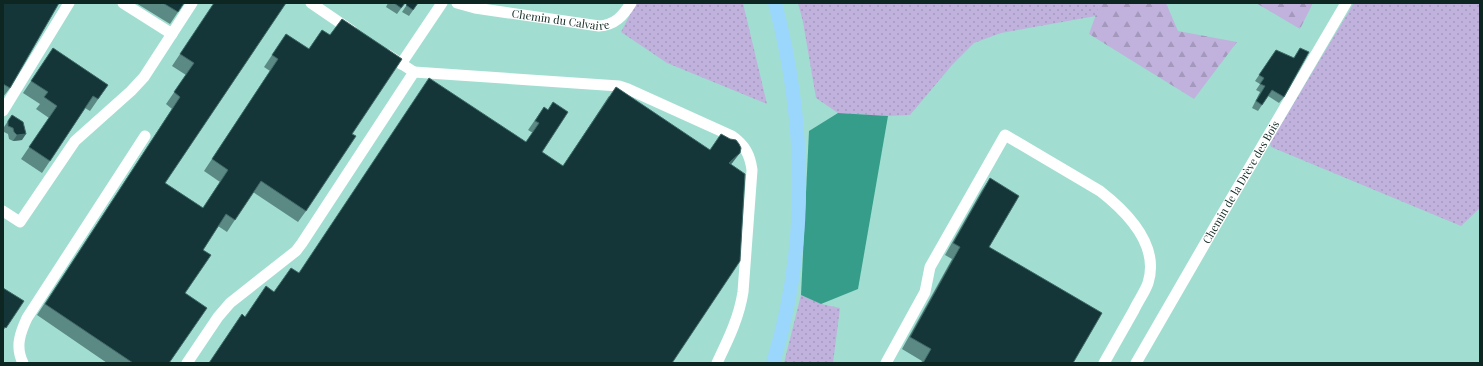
<svg xmlns="http://www.w3.org/2000/svg" width="1483" height="366" viewBox="0 0 1483 366" font-family="'Playfair Display',serif">
<style>
.grass{fill:url(#grass-dots)}
.forest{fill:url(#forest-firs)}
.water{fill:#379d8b}
.lines{fill:none;stroke-linecap:round;stroke-linejoin:round}
.minor{stroke:#fff;stroke-width:11}
.major{stroke:#9bd6fc;stroke-width:14}
.wall{fill:#5b8a84}
.shaded-wall{fill:#3f6866}
.building{fill:#153638;stroke:#3f6866}
.labels{text-anchor:middle;stroke-width:4;stroke-linejoin:round;paint-order:stroke}
.street-label{font-size:11px;fill:#0d2621;stroke:#a1ded1}
</style>
<defs>
<pattern id="grass-dots" width="8" height="8" patternUnits="userSpaceOnUse"><rect width="8" height="8" fill="#c0b2dd"/><path d="M2 2h.1M6 6h.1" fill="none" stroke="#a499bd" stroke-width="1.8" stroke-linecap="round"/></pattern>
<pattern id="forest-firs" width="22" height="20" patternUnits="userSpaceOnUse"><rect width="22" height="20" fill="#c0b2dd"/><path d="M5 1l3.5 6h-7zM16 11l3.5 6h-7z" fill="#a499bd"/></pattern>
</defs>
<rect width="100%" height="100%" fill="#a1ded1"/>
<path class="grass" d="M636 3H743L767 104 667 63 621 32Z
M798 3H1100L1096 16 1001 33 974 43 952 65 910 115 888 116 838 113 816 98 803 22Z
M1354 3H1480V208L1461 226 1271 147 1270 143Z
M801 295 821 304 840 308 833 363H784Z"/>
<path class="forest" d="M1100 3H1166L1178 31 1237 42 1194 99 1089 34Z
M1256 3H1313L1300 29Z"/>
<path class="water" d="M838 113 888 116 858 289 821 304 801 295 809 131Z"/>
<g class="lines">
<g class="minor">
<path d="M123 3 172 34"/>
<path d="M311 3 352 31"/>
<path id="s1" d="M457 3 475 8 599 26C615 25 623 16 631 3"/>
<path d="M401 64 442 3"/>
<path d="M414 72 619 86 628 89 732 136C745 145 750 155 752 170L743 292C739 318 728 340 717 363"/>
<path d="M3 111 69 3"/>
<path d="M3 211 20 222 75 141 131 91 144 77 192 3"/>
<path d="M23 363C15 347 20 333 27 318L145 136"/>
<path d="M187 363 218 317 230 303 296 251 302 243 414 72 388 55"/>
<path d="M886 363 925 292 930 267 1005 135 1100 191C1127 212 1160 245 1148 283 1145 292 1138 301 1134 310 1124 328 1114 345 1104 363"/>
<path id="s2" d="M1136 363 1214 228 1346 3"/>
</g>
<path class="major" d="M773 363C809 246 806 120 775 3"/>
</g>
<path class="wall" d="M3 3 10 88 3 97Z
M136 3H184L170 24Z
M214 3 165 183 203 208 220 182 204 171 270 71 264 67 286 34 309 49 322 30 330 35 342 19 352 134 306 211 298 222 253 192 227 232 218 226 203 250 185 293 169 363H107L37 315 172 109 166 104 186 75 172 66Z
M388 3H405L397 14 386 7Z
M408 3H418L409 16 402 12Z
M53 48 108 85 90 111 85 108 42 173 21 159 49 118 36 109 40 104 23 93Z
M1272 56 1284 97 1279 103 1268 96 1258 111 1252 108 1260 92 1256 90 1260 84 1255 81Z
M609 96 710 150 733 162 731 164 245 317 274 292 299 273 526 142 533 133 528 130 544 107 542 152 563 166Z
M12 115 22 140 13 141 9 139 8 134 4 132V127Z
M990 178 989 247 1073 363H921L922 361 902 349 952 259 945 255 982 190Z"/>
<path class="shaded-wall" d="M26 134 22 140 13 141 17 135Z
M740 153 733 162 722 173 729 163Z"/>
<path class="building" d="M3 3H59L10 88 3 84Z
M163 3H184L178 12Z
M214 3H286L165 183 203 208 228 170 212 159 278 59 272 55 286 34 309 49 322 30 330 35 342 19 402 59 352 134 356 136 306 211 261 181 235 220 226 214 203 250 211 255 185 293 207 308 169 363H133L45 304 180 97 174 92 194 63 180 54Z
M394 3H405L401 8Z
M408 3H418L413 10 406 5Z
M53 48 108 85 98 99 93 96 50 161 29 147 57 106 44 97 48 92 31 81Z
M1300 48 1309 52 1284 97 1272 90 1262 105 1256 101 1265 86 1260 84 1264 78 1259 75 1276 50 1294 58Z
M429 78 526 142 539 123 535 121 544 107 548 110 553 102 568 112 542 152 563 166 616 87 710 150 721 134 730 139 736 140 739 144 741 148 740 153 729 163 745 174 740 261 672 363H209L242 314 245 317 266 286 274 292 291 268 299 273Z
M12 115 23 122 26 134 17 135 14 132 13 128 8 126V121Z
M990 178 1019 196 989 247 1102 313 1073 363H923L931 349 910 337 960 247 953 243Z
M3 288 24 301 6 328 5 327 3 330Z"/>
<g class="labels">
<g class="street-label">
<text dy="4" stroke="none"><textPath href="#s1" startOffset="105">Chemin du Calvaire</textPath></text>
<text dy="4" stroke="none"><textPath href="#s2" startOffset="209">Chemin de la Drève des Bois</textPath></text>
</g>
</g>
<rect width="1483" height="366" fill="none" stroke="#0d2621" stroke-width="8"/>
</svg>
